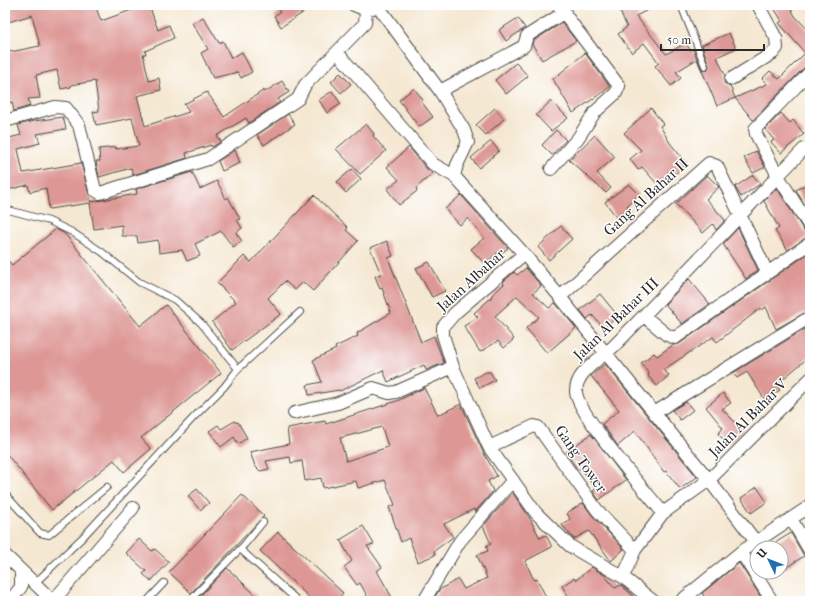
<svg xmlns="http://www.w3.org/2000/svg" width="815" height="606" viewBox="0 0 815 606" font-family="'IM FELL French Canon',serif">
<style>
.building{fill:#dd9794;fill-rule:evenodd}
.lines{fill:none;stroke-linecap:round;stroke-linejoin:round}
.lane-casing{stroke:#494744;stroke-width:8}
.street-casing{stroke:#494744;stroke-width:14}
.lane{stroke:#fff;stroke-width:6}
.street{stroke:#fff;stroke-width:12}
.labels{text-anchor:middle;stroke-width:3;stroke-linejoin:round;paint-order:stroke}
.street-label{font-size:15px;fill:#2b2b2b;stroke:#fff}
</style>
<rect width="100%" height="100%" fill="#fff"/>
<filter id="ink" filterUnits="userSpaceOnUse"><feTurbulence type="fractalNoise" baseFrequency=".025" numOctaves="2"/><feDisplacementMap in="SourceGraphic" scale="8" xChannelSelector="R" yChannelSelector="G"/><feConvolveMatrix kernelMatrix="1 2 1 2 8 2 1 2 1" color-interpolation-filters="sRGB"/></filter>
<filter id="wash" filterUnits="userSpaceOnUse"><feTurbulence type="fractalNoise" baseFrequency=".012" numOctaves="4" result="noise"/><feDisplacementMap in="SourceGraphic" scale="16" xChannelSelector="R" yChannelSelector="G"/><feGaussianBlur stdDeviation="0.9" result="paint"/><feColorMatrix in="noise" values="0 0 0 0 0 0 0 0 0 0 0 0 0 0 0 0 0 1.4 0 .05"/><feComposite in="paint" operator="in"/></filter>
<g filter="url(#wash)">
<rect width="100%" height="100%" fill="#f5e8d2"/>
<g id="blocks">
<path class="building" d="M12 5H95L101 21 137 8 136 5H149L158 30 169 25 174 38 145 51 146 54H143L149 81 159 78 161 90 137 96 145 126 189 112 184 104 207 92 224 117 264 90 265 92 282 81 289 92 278 99 280 102 249 123 246 118 217 136 221 142 212 147 211 145 186 153 187 158 133 175 131 168 99 177 96 161H100L99 149 116 147V149L139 146 132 118 96 125 93 112 99 111 95 81 71 85V87L61 89 57 70 36 75 40 98 28 99 30 106 14 111 12 102 8 103 5 91V53L40 46 32 15 5 23V7Z
M274 5H299L304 12 281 27 274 16 280 12Z
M617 5H657L636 16 666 54 686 43 690 50 693 49 701 68 704 70H707L709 66 702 45 729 33 736 48 717 57 725 75 724 83 730 86 735 98 717 106 697 59 676 72 681 78 671 86 655 66 659 63 644 43 632 53 618 34 627 27Z
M772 5H789L795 16 810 32V65L805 67 753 120 735 98 767 84 762 79 770 71 779 79 805 53 779 23 782 21Z
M203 17 219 43 223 41 231 58 242 52 252 72 241 78 238 72 213 78 201 53 208 49 192 23Z
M518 18 525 28 506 41 499 30Z
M562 23 576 41 542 60 532 44 533 41Z
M585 53 610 87 573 113 553 79Z
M516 63 528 76 506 94 495 80Z
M340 73 351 84 341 93 331 82Z
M414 88 423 100 421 101 433 117 419 127 399 100Z
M332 91 341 104 327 113 319 100Z
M551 101 568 118 551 131 536 115Z
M495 108 504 119 486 135 476 125Z
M651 108 663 124 660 126 670 143 687 164 660 187 642 167 638 170 630 159 641 150 624 133Z
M781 113 790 123 793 120 804 134 781 153 771 142 774 140 765 129Z
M288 114 295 124 264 145 257 135Z
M63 117 66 129 37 134 40 143 18 149 23 173 81 163 91 202 137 194 136 189 192 172 200 189 217 181 226 199 228 197 240 219 237 220 242 228 236 233 242 241 233 247 221 231 195 244 200 256 187 261 182 250 159 253 158 240 138 243 137 236H122V225L94 229 90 203 49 209 46 188 30 192 28 185 7 190 5 181V164L7 163 5 139 21 135 18 125 34 121Z
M366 124 374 134 373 136 386 151 360 174 336 149Z
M556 130 566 140 552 155 542 145Z
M595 135 615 157 597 173 611 188 606 193 569 160Z
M491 141 499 151 479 168 471 158Z
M409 147 427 169 433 173 416 188 417 191 399 205 387 189 399 180 387 167Z
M235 150 240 163 222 171 218 161Z
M756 151 765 167 753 173 744 158Z
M352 169 361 179 346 193 337 182Z
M707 175 719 187 706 199 725 220 716 230 713 224 703 233 676 204Z
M753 175 760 184 741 197 735 187Z
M810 182V207L807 209 796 190Z
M629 184 639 194 627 206 630 210 618 219 605 202Z
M777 188 804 231 810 235 788 250 775 231 779 228 764 201Z
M314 195 348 228 346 230 358 241 313 291 303 282 295 290 285 281 268 298 281 314 232 350 212 322 236 302 217 283 244 256 251 262Z
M461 195 508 248 499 255 497 253 485 264 471 249 484 238 468 218 460 225 445 209Z
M561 226 572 239 549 260 538 247Z
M738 228 758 270 746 279 723 244Z
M56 229 65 234 140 326 166 305 221 373 141 438 151 449 124 472 114 460 52 510 5 452V257L12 265Z
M387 241 393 256 388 258 421 342 434 336 444 363 426 370 424 365 388 382 383 370 340 391 339 390 309 395 307 385 322 382 313 360 336 349 335 347 358 336 357 333 391 313 382 288 380 289 375 276 381 274 370 248Z
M810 252V310L776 329 766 307 762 310 761 308 717 342 713 337 663 370 669 375 657 386 648 376 649 374 641 363 654 353 657 356 673 345 679 344Z
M429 262 445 291 432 297 416 268Z
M526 268 541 286 533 293 549 308 555 303 576 328 547 353 526 328 539 317 517 296 495 316 514 339 504 348 498 341 480 352 464 326 478 317 474 313 492 297 491 296 504 284 503 282 514 272 517 275Z
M689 279 710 304 682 324 665 304Z
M600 294 618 316 604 328 592 315 587 319 580 310Z
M810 326V356L776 385 780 390 765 400 747 372 737 378 733 373Z
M605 364 697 477 680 489 666 471 664 472 635 431 618 446 602 424 619 410 591 376Z
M486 372H490L495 380 480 388 474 378Z
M424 388 438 415 461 404 482 450 497 476 488 481 493 491 475 512 474 509 444 524 453 537 434 551 435 555 418 562 409 538 401 542 389 507 395 505 385 480 358 488 356 481 323 488 321 478 305 481 302 461 291 463 290 457 266 461 269 469 260 471 255 466 250 452 289 444 287 428 325 421 326 424 397 401ZM382 427 388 447 346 461 340 438Z
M723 393 731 403 722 409 743 430 729 445 718 434 723 428 706 407Z
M686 402 693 410 680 420 672 410Z
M235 421 236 423 238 422 247 438 238 444 234 437 221 447 209 431 218 425 221 429Z
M591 434 626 480 599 500 593 491 596 489 581 468 578 470 566 452Z
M757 487 767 502 751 513 741 498Z
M197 489 209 503 200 510 188 496Z
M513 493 529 517 540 538 546 535 552 547 525 561 534 580 537 579 548 601H438L435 597 439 590 458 579 464 589 487 578 477 555 488 551 486 546 491 544 483 526Z
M242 495 264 516 191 593 169 572Z
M583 503 592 515 624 549 611 561 589 531 574 539 562 525 570 519 567 513Z
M363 526 374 544 367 546 382 567 377 571 394 601H370L360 583 357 585 344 567 352 561 340 540Z
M278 532 343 593 336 601H313L260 551Z
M791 533 804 556 781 571V548H767Z
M139 539 152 551 155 549 169 562 151 581 143 574 146 571 126 553Z
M739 563 762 599 759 601H707L702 593Z
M592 567 604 575 615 588 621 585 633 596 626 601H571L562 586 574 578 576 580Z
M227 568 262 601H199L197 599Z"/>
</g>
</g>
<g filter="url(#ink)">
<use href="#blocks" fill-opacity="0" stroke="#494744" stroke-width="1"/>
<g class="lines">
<g class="lane-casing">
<path id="lane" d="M681 5 705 66
M5 209 49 221 72 232 102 252 139 282 175 300 201 323 238 369
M5 494 40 533 49 535 107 487
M240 549 298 601
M34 584 82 538 194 417 224 387 238 369 300 312
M147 601 164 583
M189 601 245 544 263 522"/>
</g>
<g class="street-casing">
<path id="street" d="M354 5 366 10 373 8
M378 6 440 91 464 130 468 142 457 165 454 176 524 254 560 297 709 480 756 542
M337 52 433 164 454 176
M810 72 755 129 756 134 778 176 810 227
M731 79 773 53 777 48 776 38 758 5
M440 91 524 46 527 36 565 12
M5 121 55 107 66 108 79 125 94 186 95 190 100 193 208 159 298 99 305 85 365 23 366 10
M551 169 578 138 595 112 616 93 619 86 558 5
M524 254 455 313 443 327V335L453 367 489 447 536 513 570 546 623 577 653 601
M560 297 709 163 717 166 767 272
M644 316 667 335 675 338 810 243
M294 413 338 403 373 388 389 393 396 392 453 367
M654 413 810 317
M489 447 534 426 538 427 597 510 635 550
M663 513C647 493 577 413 576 392 575 372 603 357 615 345 679 280 741 214 804 149
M791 519 810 551
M741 552 772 601
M5 555 53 601 133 508
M623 577 635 550 663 513 709 480 810 379
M10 601 21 587V572
M424 601 460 541 513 480
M681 601 741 552 810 506"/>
</g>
<use href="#lane" class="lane"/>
<use href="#street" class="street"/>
</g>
</g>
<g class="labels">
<g class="street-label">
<text transform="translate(646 197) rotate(-42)" y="5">Gang Al Bahar II</text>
<text transform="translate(471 280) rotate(-42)" y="5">Jalan Albahar</text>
<text transform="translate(616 319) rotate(-44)" y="5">Jalan Al Bahar III</text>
<text transform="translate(748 418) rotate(-45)" y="5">Jalan Al Bahar V</text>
<text transform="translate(581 459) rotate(55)" y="5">Gang Tower</text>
</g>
</g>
<rect width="815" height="606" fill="none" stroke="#fff" stroke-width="20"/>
<g transform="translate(769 560) rotate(313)"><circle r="19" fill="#ffffff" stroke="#aaaaaa"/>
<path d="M0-3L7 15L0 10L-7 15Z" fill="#1f6fb2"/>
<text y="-6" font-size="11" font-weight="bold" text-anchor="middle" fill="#2b2b2b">U</text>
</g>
<path d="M661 44v6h103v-6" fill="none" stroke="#2b2b2b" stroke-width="2"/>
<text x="667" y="44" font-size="12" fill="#2b2b2b" stroke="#ffffff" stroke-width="3" paint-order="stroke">50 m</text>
</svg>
